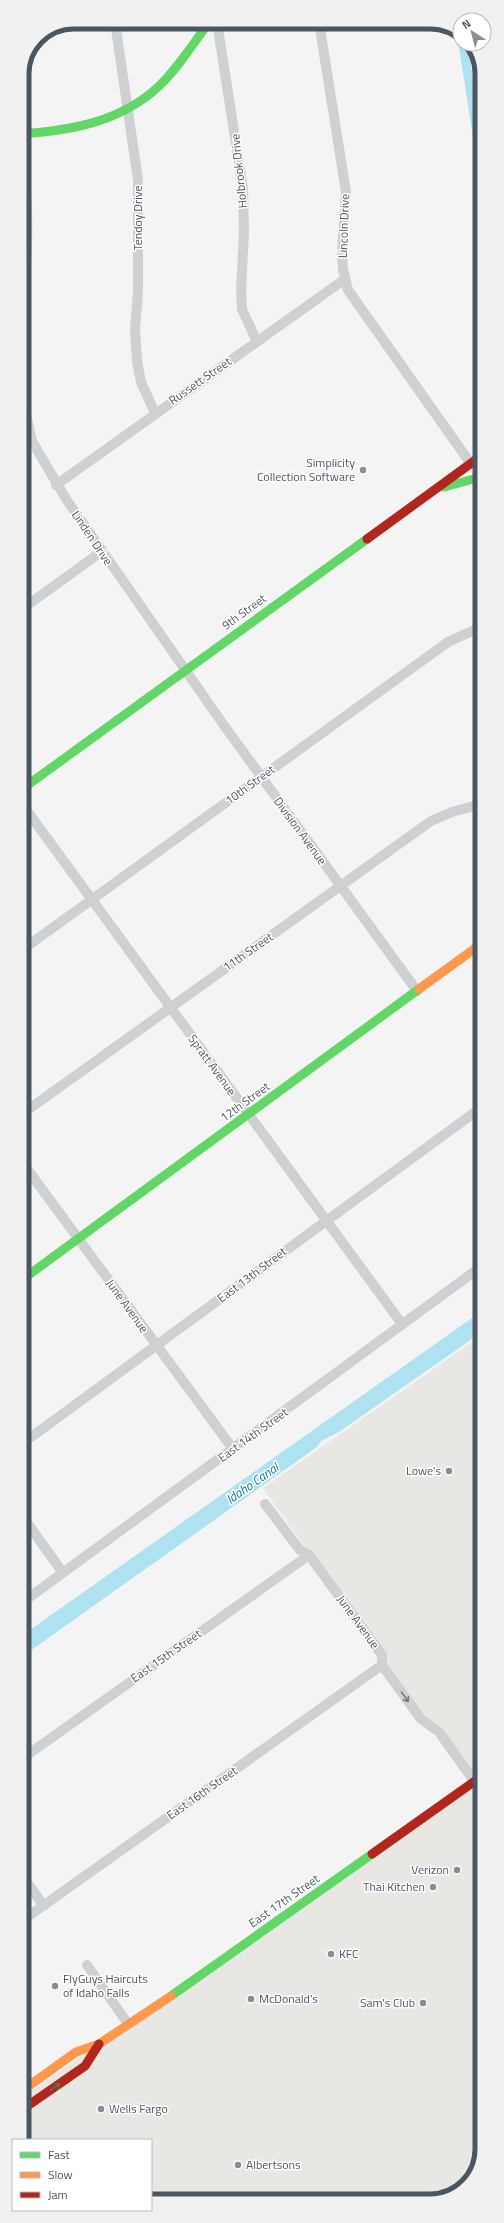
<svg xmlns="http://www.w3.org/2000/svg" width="504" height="2223" viewBox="0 0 504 2223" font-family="'Titillium Web',sans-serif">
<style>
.commercial{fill:#e8e7e3}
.water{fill:#aee2f0}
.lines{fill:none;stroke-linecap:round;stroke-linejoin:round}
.canal{stroke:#aee2f0;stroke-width:9}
.street{stroke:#ced0d2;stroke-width:10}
.fast{stroke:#63d668;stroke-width:9}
.slow{stroke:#ff974d;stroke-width:9}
.jam{stroke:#b3261e;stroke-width:9}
.oneway{stroke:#727b83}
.oneway2{stroke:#507663}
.poi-dot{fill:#868d94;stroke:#fff;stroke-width:1.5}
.labels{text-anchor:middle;stroke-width:3;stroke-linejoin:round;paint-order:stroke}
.street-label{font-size:12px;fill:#4a5661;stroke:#fff}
.poi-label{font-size:12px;fill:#4a5661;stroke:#fff;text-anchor:end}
.water-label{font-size:13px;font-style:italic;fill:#0c7c9b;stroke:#fff}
.rim{fill:none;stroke:#4a5661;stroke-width:5}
</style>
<rect width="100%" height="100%" fill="#f4f4f4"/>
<path class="commercial" d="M482 1335V2150L469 2183 440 2200 151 2201V2140H23V2097L474 1781 439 1732 382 1665V1655L263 1488Z"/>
<path class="water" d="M482 1311V1332L339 1432 321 1441 317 1447 23 1656V1636L27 1632Z"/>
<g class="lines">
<path class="canal" d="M463 44 481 159"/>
<path class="street" d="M115 22 138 180V292L135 329 137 361 141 382 155 413
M217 22 243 189 244 232 241 291 242 309 257 342
M319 22 346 192 342 254 343 269 348 290 471 464
M22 158C31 210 27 262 22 315
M22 395 32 441 66 499 223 724 417 991
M22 448 32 441
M56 485 345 279
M22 609 101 552
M22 804 402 1324
M22 950 448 642 481 627
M22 1114 431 821 452 812 481 804
M22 1162 233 1449
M23 1443 482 1107
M265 1504 300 1550 309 1555 382 1655V1665L421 1719 439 1732 474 1781
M23 1517 63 1573
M23 1602 482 1266
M23 1758 309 1555
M23 1877 44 1906
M23 1920 382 1665
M87 1965 128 2024"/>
<path class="fast" d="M22 134C72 130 120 122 158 87 178 68 193 44 209 22
M444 487 481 477
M22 789 367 539
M23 1279 419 989
M171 1996 372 1854"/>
<path class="slow" d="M419 989 481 944
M23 2090 76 2052 99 2044 171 1996"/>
<path class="jam" d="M367 539 481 456
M372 1854 482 1776
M23 2109 85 2066 99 2044"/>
</g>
<defs><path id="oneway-shaft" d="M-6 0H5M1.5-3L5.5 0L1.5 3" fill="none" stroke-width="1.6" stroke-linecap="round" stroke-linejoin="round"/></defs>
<use class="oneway" href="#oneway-shaft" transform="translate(405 1697) rotate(54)"/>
<use class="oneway2" href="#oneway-shaft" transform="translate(55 2087) rotate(-35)"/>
<g class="poi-dot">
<circle cx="363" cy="470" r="4"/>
<circle cx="449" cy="1471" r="4"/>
<circle cx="457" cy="1870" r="4"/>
<circle cx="433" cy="1887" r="4"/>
<circle cx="331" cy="1954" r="4"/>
<circle cx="55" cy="1986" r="4"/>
<circle cx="251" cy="1999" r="4"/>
<circle cx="423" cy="2003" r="4"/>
<circle cx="101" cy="2109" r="4"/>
<circle cx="238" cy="2165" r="4"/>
</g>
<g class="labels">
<g class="street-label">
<text transform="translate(239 171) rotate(-96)" y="4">Holbrook Drive</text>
<text transform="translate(138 218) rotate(-90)" y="4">Tendoy Drive</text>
<text transform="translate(344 226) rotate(-88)" y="4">Lincoln Drive</text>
<text transform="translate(200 381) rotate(-35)" y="4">Russett Street</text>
<text transform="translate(92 538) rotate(56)" y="4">Linden Drive</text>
<text transform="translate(244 612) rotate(-36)" y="4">9th Street</text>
<text transform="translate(250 785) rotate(-36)" y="4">10th Street</text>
<text transform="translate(300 831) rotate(54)" y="4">Division Avenue</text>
<text transform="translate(248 952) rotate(-35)" y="4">11th Street</text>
<text transform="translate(212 1065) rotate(54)" y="4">Spratt Avenue</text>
<text transform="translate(245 1102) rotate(-36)" y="4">12th Street</text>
<text transform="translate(252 1275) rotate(-37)" y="4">East 13th Street</text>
<text transform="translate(127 1306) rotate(54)" y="4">June Avenue</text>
<text transform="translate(253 1435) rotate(-36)" y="4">East 14th Street</text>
<text transform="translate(358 1622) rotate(54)" y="4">June Avenue</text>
<text transform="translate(166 1656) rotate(-35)" y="4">East 15th Street</text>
<text transform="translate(202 1793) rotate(-35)" y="4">East 16th Street</text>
<text transform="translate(284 1901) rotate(-35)" y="4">East 17th Street</text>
</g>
<g class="poi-label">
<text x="355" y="467">Simplicity<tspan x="355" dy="14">Collection Software</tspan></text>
<text x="441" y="1475">Lowe's</text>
<text x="449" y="1874">Verizon</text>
<text x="425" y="1891">Thai Kitchen</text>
<text x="339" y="1958" text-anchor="start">KFC</text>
<text x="63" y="1983" text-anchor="start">FlyGuys Haircuts<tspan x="63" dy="14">of Idaho Falls</tspan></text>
<text x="259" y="2003" text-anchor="start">McDonald's</text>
<text x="415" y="2007">Sam's Club</text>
<text x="109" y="2113" text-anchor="start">Wells Fargo</text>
<text x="246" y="2169" text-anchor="start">Albertsons</text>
</g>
<g class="water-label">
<text transform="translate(252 1483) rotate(-35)" y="5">Idaho Canal</text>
</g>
</g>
<path d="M0 0H504V2223H0ZM74 29H430A45 45 0 0 1 475 74V2149A45 45 0 0 1 430 2194H74A45 45 0 0 1 29 2149V74A45 45 0 0 1 74 29Z" fill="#f1f1f2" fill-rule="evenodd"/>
<path class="rim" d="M74 29H430A45 45 0 0 1 475 74V2149A45 45 0 0 1 430 2194H74A45 45 0 0 1 29 2149V74A45 45 0 0 1 74 29Z"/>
<rect x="12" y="2139" width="140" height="72" fill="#ffffff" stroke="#b7bbc0"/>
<rect x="20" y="2152" width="20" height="6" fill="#63d668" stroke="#b7bbc0"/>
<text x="48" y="2159" font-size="12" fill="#4a5661">Fast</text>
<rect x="20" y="2172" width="20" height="6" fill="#ff974d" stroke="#b7bbc0"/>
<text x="48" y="2179" font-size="12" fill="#4a5661">Slow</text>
<rect x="20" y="2192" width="20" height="6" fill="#b3261e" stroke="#b7bbc0"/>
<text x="48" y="2199" font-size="12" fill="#4a5661">Jam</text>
<g transform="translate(472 32) rotate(324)"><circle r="19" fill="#ffffff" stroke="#b7bbc0"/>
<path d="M0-3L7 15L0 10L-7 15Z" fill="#868d94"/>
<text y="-6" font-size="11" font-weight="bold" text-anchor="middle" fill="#4a5661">N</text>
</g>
</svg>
